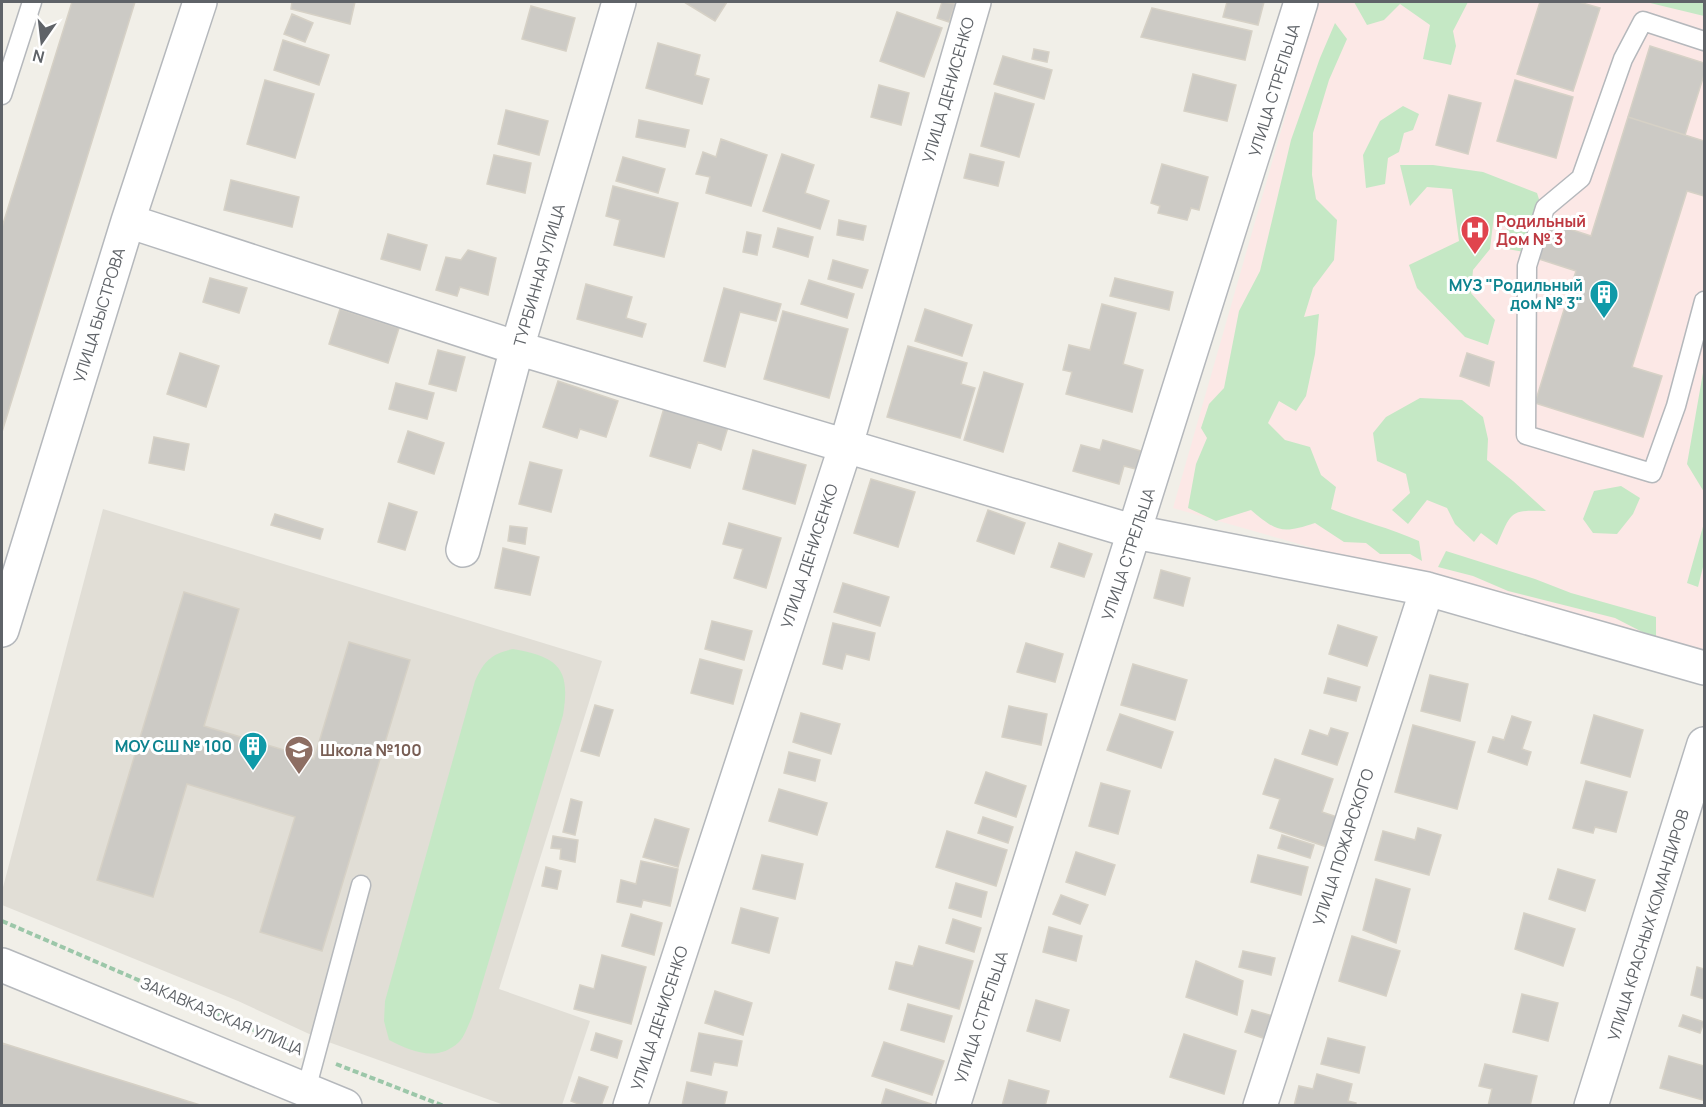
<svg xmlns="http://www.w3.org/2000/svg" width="1706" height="1107" viewBox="0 0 1706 1107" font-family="Manrope,sans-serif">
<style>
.education{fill:#e1ded6}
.medical{fill:#fce8e6}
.green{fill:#c5e8c5}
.building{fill:#cccac5;stroke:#d6d1c6;stroke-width:1.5}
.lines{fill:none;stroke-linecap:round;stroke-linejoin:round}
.service-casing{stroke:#b5b8bc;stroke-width:21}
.minor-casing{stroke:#b5b8bc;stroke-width:36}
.tertiary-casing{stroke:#b5b8bc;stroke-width:36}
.path{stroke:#9cc7a9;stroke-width:4;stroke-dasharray:6 3;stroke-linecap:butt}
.service{stroke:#fff;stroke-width:18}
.minor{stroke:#fff;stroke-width:33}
.tertiary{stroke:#fff;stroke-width:33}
.labels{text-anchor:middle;stroke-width:6;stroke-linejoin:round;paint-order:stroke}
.street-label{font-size:16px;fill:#5f6368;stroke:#fff}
.health-label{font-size:16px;font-weight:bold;fill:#be3a42;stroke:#fff;text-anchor:start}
.culture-label{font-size:16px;font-weight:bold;fill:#0d838f;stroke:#fff;text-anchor:end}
.education-label{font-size:16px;font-weight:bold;fill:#785e54;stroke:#fff;text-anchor:start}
</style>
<rect width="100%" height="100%" fill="#f1efe8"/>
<path class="education" d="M103 509 602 661 499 989 590 1021 562 1105H504L320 1039 238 1001 2 905V891Z"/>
<path class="medical" d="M1318 2H1704V660L1173 508Z"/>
<path class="green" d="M1354 2H1468L1453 31 1456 46 1451 65 1423 59 1430 25 1400 4 1384 20 1367 25Z
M1646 2H1704V16Z
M1335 23 1347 39 1329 80 1313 133 1312 175 1316 199 1337 220 1334 260 1313 288 1304 317 1319 314 1315 354 1306 396 1296 411 1279 401 1268 423 1285 440 1310 447 1321 475 1336 487 1331 509C1360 521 1390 528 1419 541L1422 561 1410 554H1380L1366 543 1344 542 1315 523C1282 534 1277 532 1251 510L1216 521 1188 508 1196 464 1207 438 1201 428 1209 404 1224 388 1239 311 1260 271 1291 140 1320 58Z
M1403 106 1419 114 1413 130 1404 133 1399 152 1388 158 1385 184 1366 188 1363 155 1380 121Z
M1400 165H1433L1483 172 1537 193 1547 224 1543 255 1507 249V229L1494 215 1490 249 1473 270 1471 293 1495 320 1488 345 1465 337 1417 288 1409 265 1459 241 1452 189 1427 187 1410 206Z
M1704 367V492L1687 464Z
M1420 398 1462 400 1483 417 1488 439 1487 460 1513 481 1546 511C1509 510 1512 511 1497 545L1481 533 1474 542 1455 524 1447 508 1427 500 1408 524 1392 510 1410 493 1406 474 1377 461 1373 433 1386 417Z
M1621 486 1640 498 1633 514 1617 534 1593 533 1583 519 1594 491Z
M1704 523V563L1698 587 1687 583Z
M1446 551 1535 579 1571 593 1656 617V639L1615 618 1508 591 1473 576 1438 567Z
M513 649C558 657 571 668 563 715L472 1017C468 1025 465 1036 459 1042 437 1063 411 1051 389 1040L384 1021 385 1001 475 681C484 661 491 654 513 649Z"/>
<path class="building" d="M72 2H135L2 432V227Z
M292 2H355L350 24 291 9Z
M684 2H727L715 21Z
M942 2 955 4 949 22 937 18Z
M1227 2H1264L1258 25 1223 17Z
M1540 2H1579L1600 8 1573 91 1517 74Z
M531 6 575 18 566 51 522 39Z
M1152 8 1252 31 1245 60 1141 37Z
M897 12 942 28 924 77 880 61Z
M292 14 313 23 305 42 284 34Z
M283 40 329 55 319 85 274 70Z
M658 43 700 55 695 75 709 79 702 104 646 88Z
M1650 46 1704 63V75L1685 135 1628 117Z
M1034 49 1049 52 1047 62 1032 59Z
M1003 56 1052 70 1044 99 994 84Z
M1193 74 1236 85 1227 121 1184 111Z
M265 80 314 94 295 158 247 144Z
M1515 80 1573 97 1556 158 1497 141Z
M879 85 909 93 901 125 871 117Z
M995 93 1034 104 1019 157 981 146Z
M1449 95 1481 103 1468 154 1436 145Z
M506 110 548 121 539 155 498 144Z
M1628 117 1704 141V196L1687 191 1632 367 1662 376 1643 437 1535 403 1576 271 1539 259 1551 223 1591 236Z
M639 120 689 130 685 147 636 137Z
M721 139 767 155 751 206 706 193 710 177 696 174 703 152 716 157Z
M782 154 814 165 805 193 829 201 820 229 763 211Z
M970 154 1004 162 998 186 964 178Z
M494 155 531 163 525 193 487 184Z
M623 157 665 169 658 193 616 181Z
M1162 164 1208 177 1199 210 1191 208 1187 220 1158 213 1160 206 1151 203Z
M231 180 299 197 292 227 224 210Z
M613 186 678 203 664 257 614 245 620 220 606 216Z
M839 220 866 226 863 240 837 235Z
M778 228 813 237 808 257 773 247Z
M747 232 761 235 757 255 743 252Z
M388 234 427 245 420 270 381 259Z
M468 250 496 258 488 295 460 287 457 296 436 290 446 257 461 260Z
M833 260 868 270 862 288 828 279Z
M210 278 247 288 239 313 203 302Z
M1115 278 1173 292 1169 310 1110 296Z
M809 280 854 294 847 318 801 304Z
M586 284 632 297 626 318 646 324 642 337 577 319Z
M724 288 781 304 776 321 740 312 725 367 704 361Z
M1102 304 1136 313 1123 364 1143 370 1132 412 1066 394 1072 372 1063 370 1069 345 1090 350Z
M340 309 399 328 388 363 329 344Z
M925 309 972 325 962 356 915 341Z
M783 311 848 329 829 398 764 379Z
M908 346 967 363 961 384 975 388 960 438 887 417Z
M438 350 465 357 456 391 429 384Z
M180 353 219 366 206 407 167 394Z
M1467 353 1494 362 1489 386 1460 376Z
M984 372 1023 384 1003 452 964 440Z
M558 381 618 401 606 437 580 429 577 438 543 427Z
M396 383 434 393 427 419 389 409Z
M664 408 728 427 721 450 698 442 690 468 650 456Z
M408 431 444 443 434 474 398 462Z
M154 437 189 444 184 470 149 463Z
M1103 440 1141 451 1136 469 1124 466 1119 484 1073 471 1081 445 1100 450Z
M753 450 806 465 795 504 743 489Z
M530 462 562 470 551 512 519 504Z
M871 479 915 492 898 547 854 533Z
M389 503 417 512 405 550 378 542Z
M988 510 1025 523 1014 554 977 541Z
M275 514 323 529 320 539 271 525Z
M729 523 781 538 766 588 734 578 743 549 723 544Z
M510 526 527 528 525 544 508 541Z
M1059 543 1092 554 1084 577 1051 567Z
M503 548 539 557 530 595 495 588Z
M1161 570 1190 578 1183 606 1154 598Z
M843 583 889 597 880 626 834 612Z
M184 592 239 609 204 726 314 759 349 642 410 660 322 951 260 932 295 817 187 784 153 897 97 880Z
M712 621 752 631 744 660 705 649Z
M833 623 875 633 869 660 846 654 842 669 823 664Z
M1338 625 1377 637 1367 666 1329 654Z
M1026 643 1063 654 1055 682 1017 672Z
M700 659 742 670 733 704 691 693Z
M1133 664 1187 680 1175 720 1121 705Z
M1430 675 1468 684 1460 721 1421 711Z
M1328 678 1360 687 1356 701 1324 693Z
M595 705 613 710 599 756 581 751Z
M1009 706 1047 714 1041 745 1002 737Z
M801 713 840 724 831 754 793 742Z
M1120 714 1173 732 1161 768 1107 750Z
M1594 715 1643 730 1630 777 1581 763Z
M1512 716 1531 722 1522 749 1531 752 1527 765 1488 752 1493 737 1504 740Z
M1413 725 1475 742 1457 809 1395 792Z
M1331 728 1348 733 1337 765 1302 754 1310 730 1328 736Z
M789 752 820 760 815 781 784 773Z
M1275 759 1333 779 1322 812 1337 817 1327 847 1270 828 1280 799 1263 794Z
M986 772 1026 786 1016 817 975 803Z
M1586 781 1627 792 1616 832 1595 827 1593 833 1573 828Z
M1101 783 1130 791 1118 834 1089 826Z
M779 789 827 803 817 835 769 821Z
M571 799 582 802 575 835 563 832Z
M983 817 1013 827 1008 843 978 833Z
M655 819 689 829 678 867 643 857Z
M1418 828 1441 835 1429 875 1375 860 1383 831 1415 840Z
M947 831 1007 850 996 886 936 867Z
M1282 835 1314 845 1310 858 1278 848Z
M553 836 578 840 575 862 560 859 561 849 551 848Z
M1076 852 1115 865 1105 895 1066 882Z
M762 855 803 864 795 899 753 889Z
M1258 855 1308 867 1301 895 1251 882Z
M641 861 678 869 670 906 643 900 641 907 617 902 621 880 636 884Z
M546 867 561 871 557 889 542 886Z
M1558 869 1595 880 1585 911 1549 899Z
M1376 879 1410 889 1396 943 1363 930Z
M956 883 987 892 981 917 949 908Z
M1061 895 1088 905 1080 924 1053 914Z
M741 908 778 918 769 953 732 943Z
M1524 913 1575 929 1563 966 1515 949Z
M631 914 662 923 654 955 622 946Z
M953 919 981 928 974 952 946 943Z
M1049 927 1082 936 1076 961 1043 952Z
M1352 936 1400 951 1386 996 1339 981Z
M919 946 973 961 959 1009 889 989 896 962 913 966Z
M1243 951 1275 958 1271 975 1239 967Z
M602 955 646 967 631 1024 574 1009 580 985 594 989Z
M1196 961 1243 981 1237 1015 1186 997Z
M1697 967 1704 969V999L1691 995Z
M715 991 752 1003 743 1035 705 1023Z
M1522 994 1558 1003 1548 1041 1513 1032Z
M1036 1000 1069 1010 1060 1041 1027 1031Z
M908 1004 952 1016 944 1042 901 1030Z
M1252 1010 1273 1016 1266 1039 1245 1032Z
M1683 1015 1704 1022 1700 1033 1679 1026Z
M596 1033 622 1041 617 1058 591 1050Z
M699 1033 742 1041 737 1066 714 1062 711 1075 691 1071Z
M1184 1034 1236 1051 1224 1094 1170 1077Z
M1328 1038 1365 1047 1359 1073 1321 1064Z
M884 1042 944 1061 932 1095 872 1076Z
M2 1043 200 1105 2 1106Z
M1669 1056 1704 1066V1093L1703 1100 1660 1088Z
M1485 1064 1537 1076 1530 1106H1488L1492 1089 1479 1086Z
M1317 1074 1352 1084 1348 1101 1356 1103 1355 1106H1294L1299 1086 1313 1089Z
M579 1077 608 1087 601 1106H584L571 1101Z
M1009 1080 1049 1091 1045 1106H1002Z
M687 1082 727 1092 724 1106H682Z
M886 1089 931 1104 930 1106H881Z"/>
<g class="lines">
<g class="service-casing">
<path id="service" d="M1704 41 1643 21 1623 59 1581 178 1545 208 1527 266 1526 435 1652 473 1676 406 1704 301
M2 95 32 2
M306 1090 361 885"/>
</g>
<g class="minor-casing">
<path id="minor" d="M128 221 517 348 1135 532 1427 589 1704 668
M463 550 517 348 619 2
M2 630 128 221 200 2
M630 1106 846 445 974 2
M953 1106 1301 2
M1260 1106 1427 589"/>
</g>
<g class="tertiary-casing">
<path id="tertiary" d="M2 965 345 1106
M1591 1106 1704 744"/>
</g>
<path class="path" d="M2 921 293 1047
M336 1064 444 1106"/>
<use href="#service" class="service"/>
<use href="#minor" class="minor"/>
<use href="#tertiary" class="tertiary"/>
</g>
<defs>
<g id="hospital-pin" transform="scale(1.5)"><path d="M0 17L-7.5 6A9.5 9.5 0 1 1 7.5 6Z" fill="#e0444e" stroke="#fff"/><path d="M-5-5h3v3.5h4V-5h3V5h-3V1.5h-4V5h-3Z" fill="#fff"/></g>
<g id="building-pin" transform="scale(1.5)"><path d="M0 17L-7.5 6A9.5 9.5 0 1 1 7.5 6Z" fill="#0f9aa8" stroke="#fff"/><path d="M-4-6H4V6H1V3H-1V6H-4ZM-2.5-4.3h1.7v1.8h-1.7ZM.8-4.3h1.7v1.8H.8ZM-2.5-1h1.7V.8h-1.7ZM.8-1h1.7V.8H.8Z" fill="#fff"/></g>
<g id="school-pin" transform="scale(1.5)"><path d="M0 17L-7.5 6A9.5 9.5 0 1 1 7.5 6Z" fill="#8d6e63" stroke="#fff"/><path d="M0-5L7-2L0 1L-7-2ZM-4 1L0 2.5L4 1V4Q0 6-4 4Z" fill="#fff"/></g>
</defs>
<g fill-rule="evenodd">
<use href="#hospital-pin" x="1475" y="230"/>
<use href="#building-pin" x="1604" y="294"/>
<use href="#building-pin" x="253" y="746"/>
<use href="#school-pin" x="299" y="750"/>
</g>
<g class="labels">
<g class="street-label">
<text transform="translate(948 90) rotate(-74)" y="6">УЛИЦА ДЕНИСЕНКО</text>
<text transform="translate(1274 90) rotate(-73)" y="6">УЛИЦА СТРЕЛЬЦА</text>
<text transform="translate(539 275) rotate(-74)" y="6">ТУРБИННАЯ УЛИЦА</text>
<text transform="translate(99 315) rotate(-73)" y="6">УЛИЦА БЫСТРОВА</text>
<text transform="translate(1128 554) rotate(-72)" y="6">УЛИЦА СТРЕЛЬЦА</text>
<text transform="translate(809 556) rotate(-72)" y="6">УЛИЦА ДЕНИСЕНКО</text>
<text transform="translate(1343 847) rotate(-72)" y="6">УЛИЦА ПОЖАРСКОГО</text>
<text transform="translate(1648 925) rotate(-73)" y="6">УЛИЦА КРАСНЫХ КОМАНДИРОВ</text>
<text transform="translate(222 1016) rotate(23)" y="6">ЗАКАВКАЗСКАЯ УЛИЦА</text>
<text transform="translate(981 1017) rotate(-72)" y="6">УЛИЦА СТРЕЛЬЦА</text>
<text transform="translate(659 1018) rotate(-72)" y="6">УЛИЦА ДЕНИСЕНКО</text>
</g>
<g class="health-label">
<text x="1496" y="227">Родильный<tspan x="1496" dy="18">Дом № 3</tspan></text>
</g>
<g class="culture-label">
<text x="1583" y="291">МУЗ "Родильный<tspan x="1583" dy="18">дом № 3"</tspan></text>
<text x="232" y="752">МОУ СШ № 100</text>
</g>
<g class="education-label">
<text x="320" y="756">Школа №100</text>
</g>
</g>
<rect width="1706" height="1107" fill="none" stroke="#5f6368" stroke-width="6"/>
<g transform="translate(42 42) rotate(194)" stroke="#ffffff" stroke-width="4.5" paint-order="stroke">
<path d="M0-4.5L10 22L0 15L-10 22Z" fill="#5f6368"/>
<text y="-9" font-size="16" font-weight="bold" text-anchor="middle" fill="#5f6368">N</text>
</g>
</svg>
